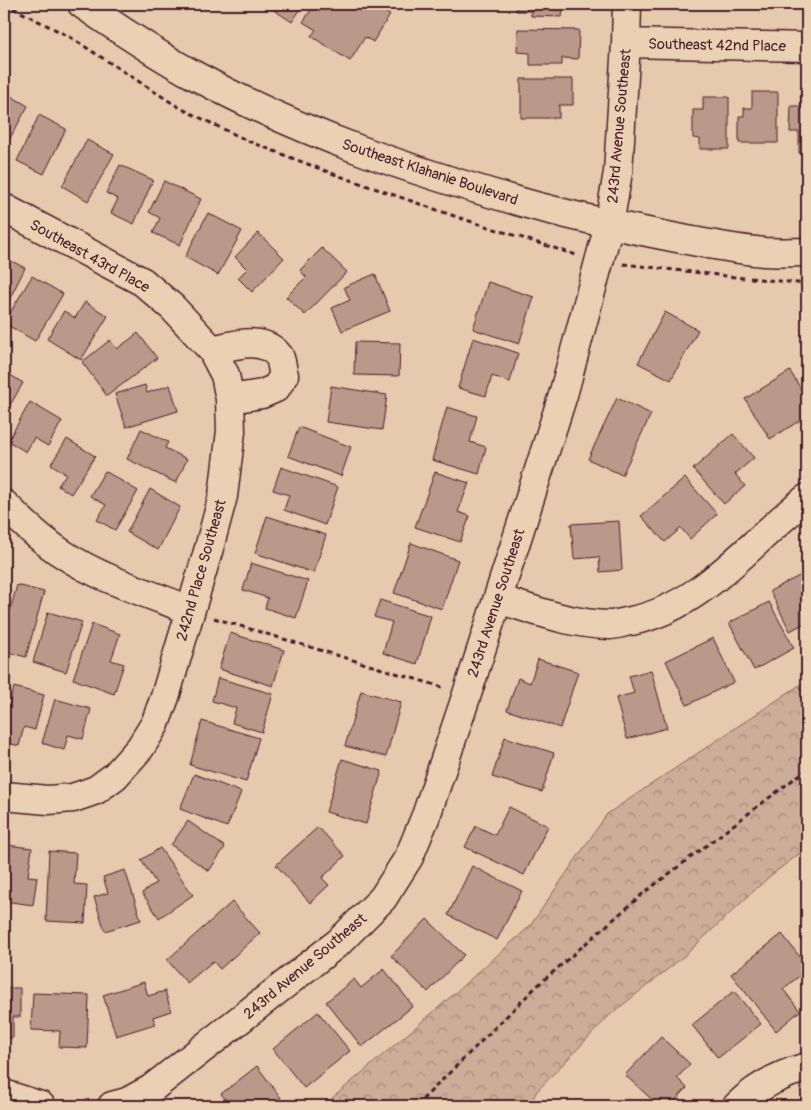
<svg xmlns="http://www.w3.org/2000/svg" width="811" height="1110" viewBox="0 0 811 1110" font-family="Pangolin,sans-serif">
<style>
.forest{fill:url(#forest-crowns);stroke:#8a6662}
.building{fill:#b99989;stroke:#4a1f2b}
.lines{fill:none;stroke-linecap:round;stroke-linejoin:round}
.minor-casing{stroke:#4a1f2b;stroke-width:31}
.path{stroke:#4a1f2b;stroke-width:3;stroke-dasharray:5 4;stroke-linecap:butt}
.minor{stroke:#ebd1b3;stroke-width:28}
.labels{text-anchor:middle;stroke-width:5;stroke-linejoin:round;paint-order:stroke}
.street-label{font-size:15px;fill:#4a1f2b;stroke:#ebd1b3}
</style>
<defs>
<pattern id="forest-crowns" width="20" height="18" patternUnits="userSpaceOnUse" patternTransform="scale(1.25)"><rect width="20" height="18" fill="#cbad98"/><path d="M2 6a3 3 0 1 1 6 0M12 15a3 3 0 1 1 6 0" fill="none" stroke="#a78c7c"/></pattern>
</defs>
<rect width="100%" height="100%" fill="#e5caae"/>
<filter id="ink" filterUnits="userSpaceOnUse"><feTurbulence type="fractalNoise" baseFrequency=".02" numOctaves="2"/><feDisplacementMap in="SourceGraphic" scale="10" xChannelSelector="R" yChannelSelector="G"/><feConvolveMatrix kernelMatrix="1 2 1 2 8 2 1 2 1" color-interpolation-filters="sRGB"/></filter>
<g filter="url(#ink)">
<path class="forest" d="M807 680V848L770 876 683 957 610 1015 537 1091 529 1106H323L438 1008 530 926 607 814Z"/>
<path class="building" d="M265 4H304L292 22Z
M315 4H334L344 10 348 4H372L390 15 373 42 365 37 350 61 311 36 316 30 303 22Z
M516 4H578V9H563L562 17 531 16V11H516Z
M518 29 579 30 578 59 562 58V65H530V53L517 52Z
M521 79H573V105H559V118H521Z
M801 89H807V153H799V132H790L791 106H801Z
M4 92 28 106 4 149Z
M752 92H778V143H739V116H744V108H752Z
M703 97H729V149H700V139L693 138V110H703Z
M39 115 66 129 44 174 17 161Z
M87 140 114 154 88 201 62 186Z
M120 165 153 180 134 224 111 213 118 199 106 193Z
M164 181 201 199 180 245 153 233 160 218 149 212Z
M208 213 242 231 218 275 185 257Z
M258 233 284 258 252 292 238 278 247 269 235 257Z
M322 248 347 272 305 315 286 297 306 277 300 270Z
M4 257 25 268 4 310Z
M375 274 390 311 342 331 332 308 350 300 344 287Z
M32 276 63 294 35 341 4 323Z
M488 282 534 297 519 344 473 329Z
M85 302 108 316 81 360 47 339 64 311 75 318Z
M665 312 698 330 671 380 638 363Z
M138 333 157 358 107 396 82 362 110 340 117 349Z
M473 338 518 353 510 382 492 376 486 396 458 388Z
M355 342 400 343 399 376 354 375Z
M4 371 23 383 9 407 4 404Z
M790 371 807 399V416L770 439 745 399Z
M145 385 147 393 170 385 178 411 126 427 115 394Z
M331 386 387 395 382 430 326 422Z
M617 398 651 414 622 475 588 459Z
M30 402 62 421 48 446 34 438 26 452 8 441Z
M447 407 477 416 470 442 486 447 479 474 432 460Z
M299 427 351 447 341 476 288 456Z
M141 429 168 442 165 448 187 459 176 483 127 459Z
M733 434 754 458 735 474 745 486 724 504 693 469Z
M67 439 95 456 71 494 58 486 66 474 51 464Z
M281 467 338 487 325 525 284 510 289 495 273 490Z
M105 471 138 491 115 530 97 520 106 505 90 496Z
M435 472 469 483 458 512 470 516 460 542 415 527Z
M685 478 717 514 690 539 681 528 665 542 641 516Z
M150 489 180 507 158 550 127 532Z
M267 516 326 535 314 573 255 553Z
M619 521 622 570 600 572 599 557 574 559 571 524Z
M411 543 458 560 442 609 394 593Z
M251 563 308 581 296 618 265 608 268 598 243 590Z
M807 572V622L790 631 770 591Z
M17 585 44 592 26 657 4 651V617L8 618Z
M380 600 431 616 417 664 383 653 392 622 374 617Z
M769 602 794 648 754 670 729 623Z
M48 612 82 622 66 672 33 662Z
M92 624 120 634 111 660 124 664 114 694 73 679Z
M230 633 284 650 273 686 219 669Z
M713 638 734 682 687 705 666 661Z
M538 659 578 672 560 728 507 710 518 678 530 683Z
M651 670 667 728 627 739 616 698 634 693 629 676Z
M218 678 273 694 262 732 232 723 236 708 212 701Z
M14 687 44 695 35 730 24 727 19 746 4 742V723Z
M361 691 401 702 386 757 345 746Z
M55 699 91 709 83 739 68 735 64 750 42 743Z
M202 721 259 738 246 782 190 765Z
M505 737 554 753 542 792 492 777Z
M342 759 382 771 366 824 326 812Z
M194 774 241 792 227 827 180 809Z
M509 807 548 826 524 875 465 847 476 826 495 835Z
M188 821 225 847 209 871 171 845Z
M318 827 345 856 322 878 329 885 310 903 276 865Z
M6 845 32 848 28 876 37 877 33 905 4 901V859Z
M160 848 193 895 159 918 142 893 156 883 141 860Z
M49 851 76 853 74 884 87 885 85 923 46 921Z
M472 866 522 891 497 940 448 915Z
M125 870 141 920 105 931 94 897 108 893 103 877Z
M232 902 260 933 220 969 213 961 187 983 167 960Z
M427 919 464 955 428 992 391 956Z
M782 934 807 966V970L783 989 800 1011 776 1031 731 974Z
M384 969 413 1006 362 1047 326 1002 354 979 361 988Z
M144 982 148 996 165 991 171 1011 153 1017 155 1024 116 1036 103 995Z
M4 988H20V1017H13V1038H4Z
M734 991 761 1024 718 1058 692 1025Z
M33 993 89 995 87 1048 59 1047 60 1031 31 1030Z
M318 1012 350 1051 304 1088 273 1049Z
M661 1037 690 1064 677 1078 687 1088 670 1106H659L625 1075Z
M257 1066 281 1098 271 1106H231L221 1094Z"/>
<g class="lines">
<g class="minor-casing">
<path id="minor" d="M82 4C119 29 155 54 194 75 301 134 418 173 535 206 581 218 626 228 672 237 702 243 734 249 764 252 779 253 793 252 807 252
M626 43 807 47
M4 208 143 282 173 308 212 350 225 375 230 399 231 431 223 496 209 548 165 697 155 724 140 748 115 776 96 790 73 798 48 800 4 796
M212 350C234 345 263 335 279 356 282 361 282 370 284 375L276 388 262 394 230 399
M4 504C22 522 41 540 63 554 99 578 149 594 190 610
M498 599C534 610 570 624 609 625 616 625 624 622 631 621 703 607 751 541 807 498
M4 1094 41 1106
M112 1106 127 1102 151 1089 339 942 383 898 409 857 427 813 467 694 563 395 609 225 618 172 626 43 627 4
M737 1106C756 1087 782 1074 807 1067"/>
</g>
<path class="path" d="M5 4 70 37 180 108 248 141 331 173 460 218 576 255
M623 264 744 278
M750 278 807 284
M214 618 442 687
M416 1106 537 986 645 892 807 769"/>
<use href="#minor" class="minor"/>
</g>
</g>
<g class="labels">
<g class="street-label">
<text transform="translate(717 45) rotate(1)" y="5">Southeast 42nd Place</text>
<text transform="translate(619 126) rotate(-85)" y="5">243rd Avenue Southeast</text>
<text transform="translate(430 172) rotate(18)" y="5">Southeast Klahanie Boulevard</text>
<text transform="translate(90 256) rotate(29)" y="5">Southeast 43rd Place</text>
<text transform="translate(201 570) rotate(-74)" y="5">242nd Place Southeast</text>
<text transform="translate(496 603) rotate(-72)" y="5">243rd Avenue Southeast</text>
<text transform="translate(305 966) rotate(-40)" y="5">243rd Avenue Southeast</text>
</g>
</g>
<rect width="811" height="1110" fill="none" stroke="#ebd1b3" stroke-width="20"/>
<rect x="10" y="10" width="791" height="1090" fill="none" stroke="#4a1f2b" stroke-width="2" filter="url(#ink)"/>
</svg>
